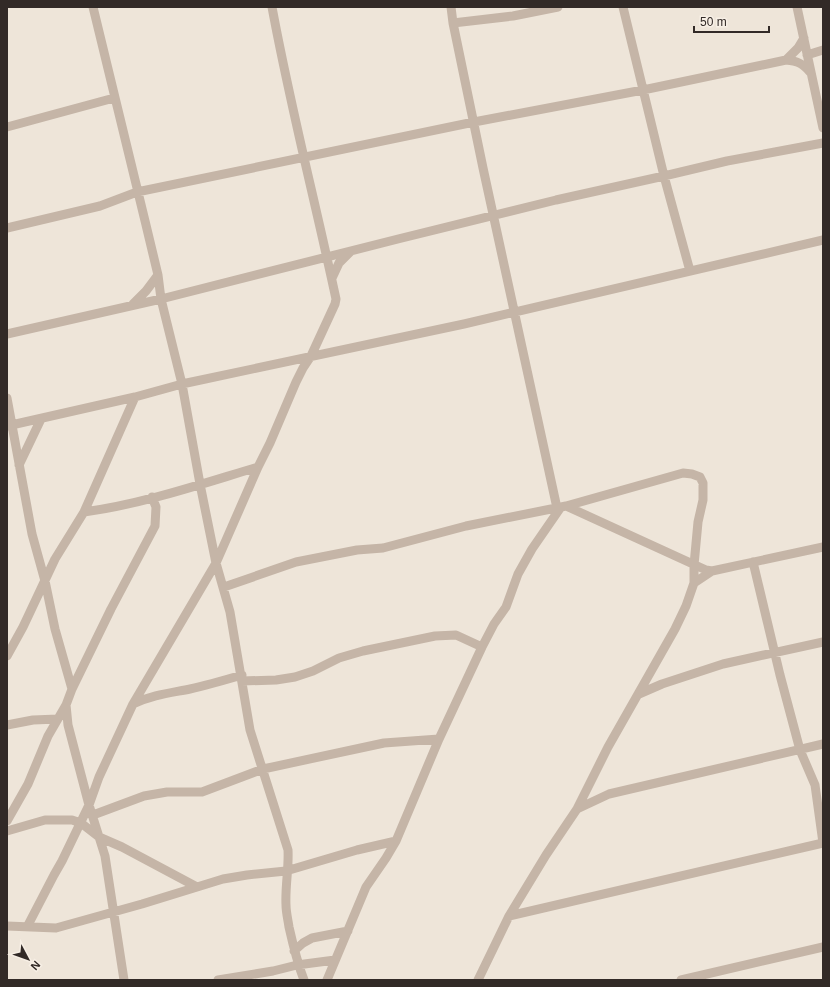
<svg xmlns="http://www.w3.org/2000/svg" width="830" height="987" viewBox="0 0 830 987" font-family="Helvetica,sans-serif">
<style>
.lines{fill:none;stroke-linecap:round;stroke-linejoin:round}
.street{stroke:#c5b5a7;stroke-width:9}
</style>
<rect width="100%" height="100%" fill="#eee5d9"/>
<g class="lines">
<path class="street" d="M93 7 146 225 158 275 161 299 182 384 200 484 216 563 230 612 250 730 288 850C289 868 285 887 286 905 286 912 288 920 289 927 293 945 297 962 304 980
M451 7 453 23 483 168 557 508
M623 7 664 176 690 271
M797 7 823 128
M453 23 513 16 558 7
M807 55 823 50
M786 60 798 48 804 38
M7 127 114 98
M7 228 100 206 137 192 474 122 643 90 786 60C798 61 803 64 810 72
M332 278 339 263 351 251
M133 304 146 291 158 275
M7 334 161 299 398 239 556 200 664 176 727 161 823 143
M7 398 32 534 45 581 55 629 72 689
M7 426 135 397 182 384 464 324 823 240
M19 465 41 419
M566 506 683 473 692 474 700 477 703 483V500L698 522 694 565V583L686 606 675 629 608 747 577 809
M84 512C143 504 201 484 258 467
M753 562 780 675 800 750 815 785 823 843
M694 583 712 571
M224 587 296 562 357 550 383 548 466 526 566 506 706 570 712 571 823 547
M7 656 23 627 55 559 84 512 135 397
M242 681 276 680 295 677 313 671 339 658 363 651 435 636 456 635 482 647
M639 694 662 684 723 664 823 642
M133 704C152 695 170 693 190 689 208 685 225 680 242 675
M7 725 33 720 58 719
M93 815 144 796 167 792H202L263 769 384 743 439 739
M7 821 28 784 48 736 66 705
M7 831 45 820H72L81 823 99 837 122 847 197 887
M509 916 823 843
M7 926 56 928 142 904 223 879 247 875 286 871 357 850 396 841
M27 927 54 875 62 861 89 805 99 777 133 704 216 563 258 467 270 443 296 382 303 368 311 356 335 304 336 299C315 201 290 105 272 7
M294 951 303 943 312 938 348 931
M124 980 105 856 89 805 68 725 66 705 72 689 111 609 155 526 156 507 152 497
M218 980 273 971 297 965 335 960
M327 980 366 887 386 858 396 841 439 739 482 647 494 624 506 607 518 574 532 549 561 507
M478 980 509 916 546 855 577 809 609 794 823 744
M681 980 823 947"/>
</g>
<rect width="830" height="987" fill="none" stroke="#322a27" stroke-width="16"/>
<g transform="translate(28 959) rotate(131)" stroke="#f7efe5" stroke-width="3" paint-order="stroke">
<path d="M0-3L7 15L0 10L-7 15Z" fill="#322a27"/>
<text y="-6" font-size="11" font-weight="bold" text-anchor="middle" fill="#322a27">N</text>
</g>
<path d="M694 26v6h75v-6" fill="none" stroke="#322a27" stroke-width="2"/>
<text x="700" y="26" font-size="12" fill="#322a27" stroke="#f7efe5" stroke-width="3" paint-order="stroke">50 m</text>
</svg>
